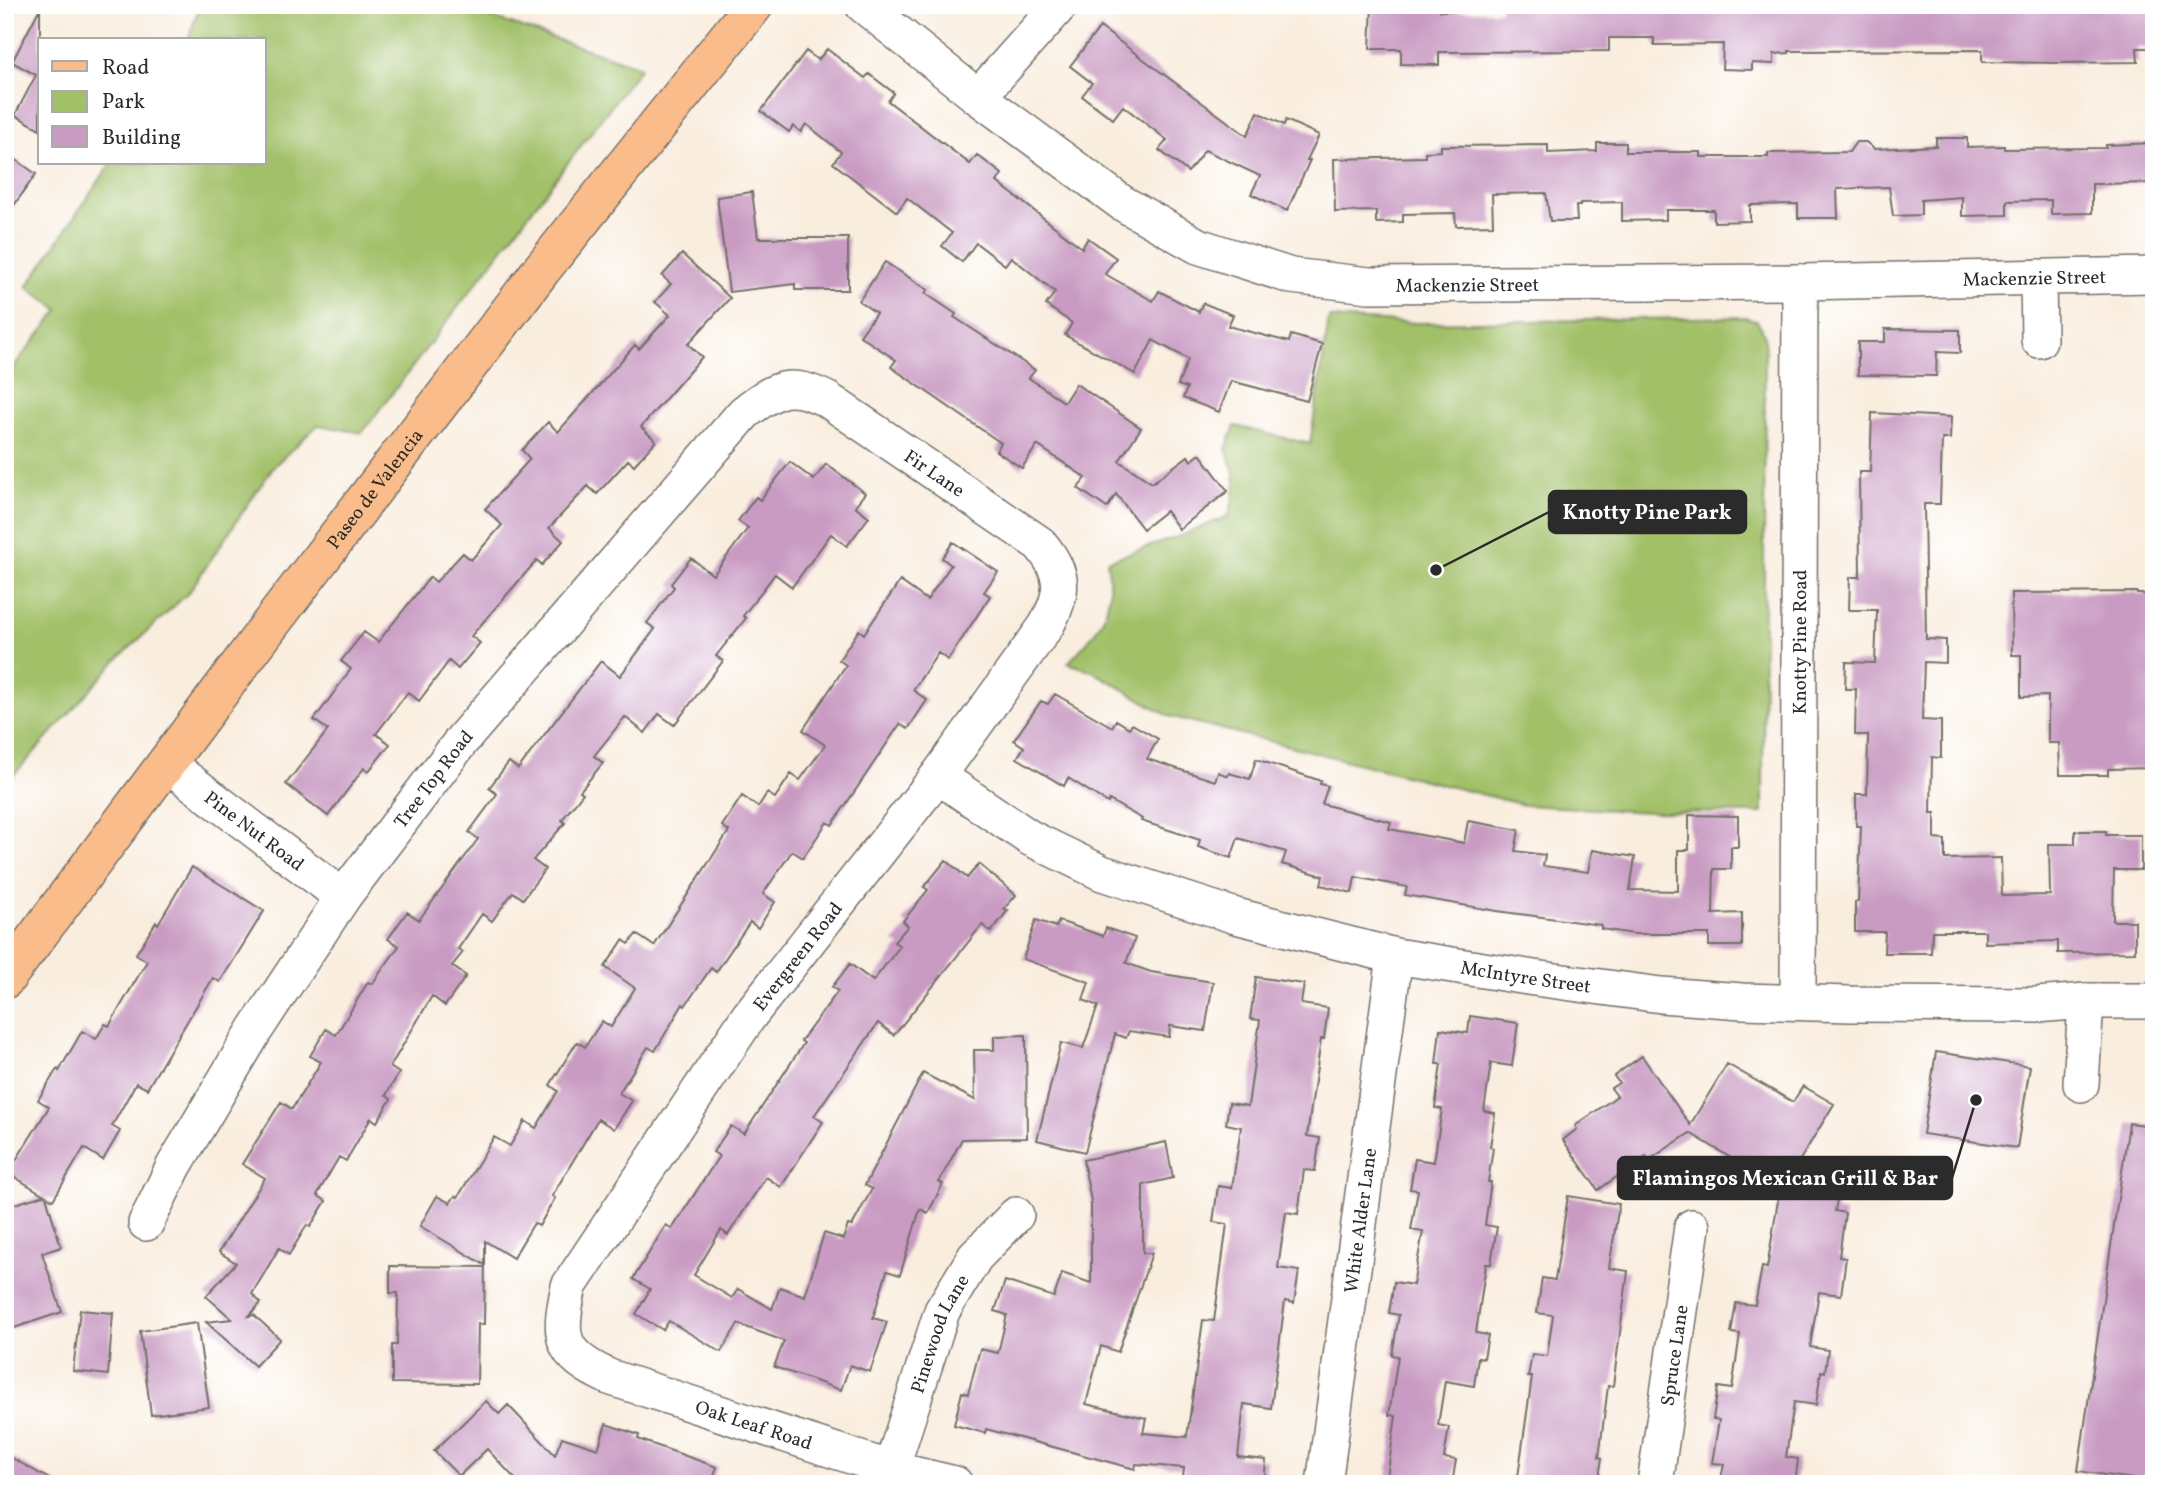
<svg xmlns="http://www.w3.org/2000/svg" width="2159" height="1489" viewBox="0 0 2159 1489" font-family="Vollkorn,serif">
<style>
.green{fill:#a1c067;stroke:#667649;stroke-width:2}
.building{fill:#c99bc3}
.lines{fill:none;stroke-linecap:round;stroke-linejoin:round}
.minor-casing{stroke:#736f6a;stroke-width:38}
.major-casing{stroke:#736f6a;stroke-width:41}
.minor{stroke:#fff;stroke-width:35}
.major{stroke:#f9bc8a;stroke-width:38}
.labels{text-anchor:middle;stroke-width:5;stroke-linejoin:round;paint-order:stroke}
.street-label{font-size:19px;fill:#2b2b2b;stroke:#fff}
.leader{fill:none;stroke:#2b2b2b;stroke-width:2.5}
.callout-dot{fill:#2b2b2b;stroke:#fff;stroke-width:2.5}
.callout{fill:#2b2b2b;stroke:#2b2b2b;stroke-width:2.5}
.callout-label{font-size:21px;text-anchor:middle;font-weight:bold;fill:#fff}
</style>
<rect width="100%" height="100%" fill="#fff"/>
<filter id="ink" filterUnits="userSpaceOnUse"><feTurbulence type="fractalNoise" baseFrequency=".0143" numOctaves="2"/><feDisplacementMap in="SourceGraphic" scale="14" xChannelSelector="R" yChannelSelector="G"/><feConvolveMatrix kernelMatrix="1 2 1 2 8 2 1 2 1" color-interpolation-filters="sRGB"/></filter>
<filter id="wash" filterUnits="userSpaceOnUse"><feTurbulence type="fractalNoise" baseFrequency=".00686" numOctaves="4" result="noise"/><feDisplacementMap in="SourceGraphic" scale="28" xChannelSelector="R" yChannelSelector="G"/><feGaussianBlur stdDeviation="1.57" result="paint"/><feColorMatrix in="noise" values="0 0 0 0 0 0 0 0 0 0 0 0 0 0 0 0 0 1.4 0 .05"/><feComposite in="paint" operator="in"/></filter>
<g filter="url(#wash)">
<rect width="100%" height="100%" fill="#f9edde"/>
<path class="green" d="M200 5H453L641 67 362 433 318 425 273 467 189 592 116 661 5 785V377L59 310 27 287 111 163H264V40H188Z
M1745 317 1757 321 1765 336 1763 813 1648 812 1524 805 1169 716 1092 671 1068 663C1101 628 1116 612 1107 561L1183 535 1229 516C1237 487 1238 477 1226 449L1235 426 1310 444 1329 318 1418 323Z"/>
<g id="blocks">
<path class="building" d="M1372 5H1441L1440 11H1500V5H2154V48H2137L2138 62 2059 63 1982 62V50L1789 51V53L1774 54V64L1752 63V70L1722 69 1723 44 1654 45V38H1609V51L1439 52V65L1401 64V49H1370Z
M40 8V129L15 115 36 75 12 62Z
M1100 27 1247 136 1258 112 1284 125 1286 120 1319 135 1307 160H1310L1287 211 1251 194 1260 176 1205 150 1188 172 1159 150 1167 140 1123 106 1113 119 1082 96 1092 83 1070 66Z
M827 49 865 78 869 74 894 93 888 101 970 164 977 155 1002 174 997 182 1082 248 1088 238 1116 258 1105 274 1153 301 1159 291 1199 312 1203 303 1233 315 1228 326 1289 342 1291 335 1322 344 1307 401 1231 381 1219 412 1183 398 1187 388 1178 385 1188 359 1153 340 1135 374 1065 335 1072 323 1046 305 1055 292 1011 257 1005 265 976 243 962 262 942 246 952 233 907 198 897 212 833 163 841 152 806 124 801 132 793 126 789 132 761 111 806 51 818 60Z
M1936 138H1967V147L2004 146V149L2106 148V145L2154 143V183L2092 184V213L2051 214V200L2007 201V215L1962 216V197L1921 200V215L1893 216 1889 187 1837 189 1838 218H1798V204L1750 205V221L1714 222V210H1666V220L1622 221V202L1580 203V206H1576L1577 221H1550L1546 193 1492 194 1493 225 1456 226 1455 213 1403 214V222L1376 223V211L1335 212 1334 159 1425 157V152L1441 151V146L1548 145V153L1597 151V143H1626V152H1701V157H1768V153L1849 152 1856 142H1866L1874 149 1936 146Z
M5 152 36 174 5 218Z
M752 192 758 238H848V290H795V284L729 292 717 197Z
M682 254 730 298 688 344 702 357 641 427 656 441 634 465 628 460 597 494 588 486 549 528 563 541 542 565 537 560 471 636 480 643 458 669 449 661 419 701 408 692 376 734 390 744 368 772 364 768 328 816 286 784 328 730 314 720 351 669 341 661 364 632 378 642 430 577 436 582 463 553 471 560 502 525 485 509 530 459 522 450 548 422 558 432 635 345 639 349 670 315 655 302 671 284 662 276Z
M885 262 928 290 925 293 956 314 954 317 1035 370 1029 378 1064 402 1076 384 1141 428 1119 461 1152 483 1188 456 1191 461 1200 454 1228 491 1179 529 1166 511 1143 529 1116 494 1107 508 1078 488 1086 478 1037 445 1022 468 996 451 1001 443 891 367 896 360 860 336 876 313 859 301Z
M1885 329 1960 330V353L1937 352 1936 376 1858 375V342H1885Z
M1872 413 1951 417 1950 439H1942L1940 504H1924L1926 639 1946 640V663L1924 662 1922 720 1941 721V758L1932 757 1931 813H1935V839L1945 840V859L2001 858 2002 896 2050 895 2049 844H2075V831H2106V835H2141V870H2114L2113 921H2135V952L2058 953V941L1985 943V931H1932L1931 953H1884L1885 932H1855V902H1858L1861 826H1856V794H1867L1868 735H1855L1856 689H1845L1846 662 1875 663 1877 610H1849L1850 577H1860L1859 472H1870Z
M790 462 814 480 826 464 865 493 855 506 869 517 847 546 831 534 792 587 775 574 743 616 746 618 716 656 723 661 674 725 659 714 645 733 625 717 594 756 603 763 580 791 583 793 562 820 565 823 533 860 545 869 523 899 513 892 492 921 482 914 458 949 463 952 452 966 466 976 445 1006 432 996 390 1067 399 1073 386 1095 391 1099 377 1122 371 1118 346 1161 339 1157 317 1195 326 1201 310 1227 307 1225 289 1255 279 1248 252 1294 261 1303 249 1316 254 1315 280 1339 255 1366 206 1322 232 1319 206 1296 236 1263 219 1252 265 1178 242 1164 281 1102 292 1109 321 1062 310 1056 326 1029 336 1035 368 982 372 984 399 946 388 939 407 912 419 920 478 839 469 832 497 794 489 788 509 762 518 769 601 661 620 676 655 629 647 623 674 587 671 584 691 558 713 575 748 528 738 521 756 497 760 500Z
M953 542 998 572 984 592 990 596 948 660 938 653 913 690 927 700 908 729 900 724 832 825 827 822 803 858 792 851 763 894 775 902 758 928 750 922 716 972 711 968 685 1006 683 1004 655 1051 648 1047 619 1093 632 1101 614 1129 598 1119 552 1196 555 1198 539 1226 534 1223 513 1258 485 1241V1265L420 1226 437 1196 450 1203 455 1196 458 1197 494 1137 510 1146 525 1121 536 1128 558 1091 550 1085 577 1042 585 1047 602 1021 611 1027 635 988 605 967 623 940 629 944 636 934 654 946 729 831 722 826 742 796 758 807 767 793 775 798 791 774 800 780 825 745 803 730 846 665 839 660 859 630 864 634 900 581 927 600 951 565 942 558Z
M2137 592V594H2154V768L2108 769V775H2060L2059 743H2048V696L2021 697V655H2012L2011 593Z
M1055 694 1112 727 1116 720 1129 728 1132 724 1158 739 1147 759 1215 781 1218 772 1228 776 1229 773 1250 779 1256 759 1321 781 1320 784 1328 786 1322 804 1391 822 1389 829 1464 843 1468 821 1519 830 1515 851 1545 855 1543 866 1588 872 1592 850 1635 857 1630 890 1678 891V850H1689V815L1738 816V847H1731V869H1714L1713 914 1742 913V946H1709V934H1634L1601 929V925L1497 911 1405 895 1407 887 1355 877 1352 893 1321 885 1323 876 1282 864 1286 852 1238 838 1231 858 1198 847 1200 840 1141 821 1142 819 1109 800 1108 803 1068 778 1064 786 1017 758 1024 747 1014 740 1041 701 1048 704Z
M946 860 967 878 979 864 1016 895 1004 909 1008 910 991 932 982 925 894 1035 878 1023 814 1116 823 1122 781 1187 766 1177 728 1235 721 1230 694 1275 732 1298 738 1289 772 1309 780 1287 805 1296 824 1233 843 1239 848 1225 852 1226 872 1189 865 1185 923 1073 975 1100 974 1050H994V1036L1026 1035 1027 1138 962 1139 939 1182 943 1184 928 1213 920 1209 900 1275 887 1271 873 1318 887 1322 870 1372 850 1365 841 1390 774 1367 784 1341 738 1324 721 1352 669 1321 663 1330 636 1314 650 1289 633 1279 666 1225 672 1229 719 1156 713 1152 731 1126 744 1134 804 1043 801 1041 838 991 832 987 850 964 873 981 900 946 894 942 908 926 903 921 928 890 924 887Z
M192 867 264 911 220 982 213 978 147 1089 136 1083 112 1126 120 1131 103 1160 84 1148 53 1200 46 1196 61 1247 42 1253 62 1312 5 1331V1207L44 1195 8 1173 49 1107 38 1100 57 1069 59 1071 82 1031 96 1039 105 1024 109 1026 147 961 136 954 156 922 158 924Z
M1036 920 1056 927 1059 921 1103 936 1106 928 1135 938 1126 963 1151 972 1213 982 1205 1031 1170 1026 1169 1037 1129 1031 1126 1038 1115 1034 1085 1152 1037 1140 1061 1043 1083 1048 1098 1006 1083 1000 1089 982 1023 959Z
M1256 977 1304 984 1301 1004 1328 1008 1324 1039H1321L1307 1136 1320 1138 1315 1171 1304 1170 1298 1214 1286 1212 1278 1268 1299 1271 1294 1303 1285 1301 1271 1408 1244 1404 1238 1457 1266 1460 1264 1484H1229V1482L1183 1477 1184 1468 1136 1464 1135 1469 986 1429 985 1433 954 1425 962 1392 968 1394 980 1349 998 1353 1007 1315 995 1311 1005 1281 1054 1297 1062 1273 1091 1283V1201L1083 1160 1166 1142 1173 1178 1143 1185V1253H1152L1118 1352 1101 1346 1086 1404 1146 1418 1143 1433 1187 1437 1203 1320 1214 1321 1227 1224 1213 1222 1218 1186 1232 1188 1241 1127 1226 1124 1229 1103 1248 1106 1260 1020 1250 1019Z
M1470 1016 1518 1023 1512 1066 1491 1063 1484 1111 1495 1113 1490 1147 1493 1148 1488 1182H1491L1485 1225 1497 1227 1491 1264H1486L1476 1333 1488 1335 1484 1358 1478 1357 1474 1386 1445 1381 1438 1425 1449 1427 1444 1458 1456 1460 1452 1484H1386L1396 1416 1389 1415 1398 1356 1392 1355 1399 1315 1389 1313 1394 1282 1413 1285 1423 1232 1411 1230 1418 1190 1410 1189 1415 1159 1434 1162 1442 1109 1435 1108 1441 1064H1436L1440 1029 1468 1033Z
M1936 1052 2030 1066 2017 1148 1923 1134Z
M1642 1056 1690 1125 1727 1064 1793 1102 1803 1086 1834 1104 1784 1186 1838 1194 1835 1211 1845 1213 1839 1257 1846 1258 1841 1295 1819 1292 1810 1347 1828 1350 1825 1372 1821 1371 1816 1405 1794 1402 1786 1457 1798 1459 1795 1484H1720L1724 1464 1712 1463 1719 1420 1713 1419 1718 1387 1732 1389 1740 1334 1731 1333 1736 1303 1755 1305 1762 1267 1767 1268 1780 1188 1690 1133 1649 1160 1646 1156 1598 1190 1563 1140 1577 1129 1575 1126 1617 1096 1611 1088 1619 1083 1614 1076Z
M2129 1123 2154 1126V1482L2078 1471Z
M1568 1196 1619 1204 1609 1268 1628 1271 1613 1386H1608L1599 1457 1602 1458 1598 1484H1517L1532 1377H1528L1532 1354 1547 1356 1553 1315 1537 1313 1542 1278 1555 1280Z
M390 1266 485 1267 484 1324H478L477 1384 392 1383V1345H397L398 1293H390Z
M80 1310 113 1313 108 1375 73 1371Z
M197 1323 209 1407 151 1415 140 1331Z
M486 1401 499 1414 508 1405 555 1455 562 1437 598 1449 606 1424 639 1435 638 1439 717 1467 711 1484H520L487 1449 459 1476 434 1451Z
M5 1454 58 1484H5Z"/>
</g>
</g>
<g filter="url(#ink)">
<use href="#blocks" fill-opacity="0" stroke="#736f6a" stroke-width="2"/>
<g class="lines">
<g class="minor-casing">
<g id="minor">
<path id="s1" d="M863 5 978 97 1122 203 1198 246 1291 276 1369 285 1800 282 2154 275"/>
<path d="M978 97 1060 5"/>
<path d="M2038 277 2039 340"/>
<path id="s2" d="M167 764 343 897"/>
<path id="s3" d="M938 776 1030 838 1102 873 1236 916 1395 956 1534 978 1661 995 1742 1001 1851 1004 2036 1005 2086 1001H2154"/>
<path id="s4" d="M1798 1002 1800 282"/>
<path d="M2081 1084 2086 1001"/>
<path id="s5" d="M146 1223 174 1166 255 1030 343 897 462 740 744 413C777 387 790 381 828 400L1040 544C1065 574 1065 592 1046 626L938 776 749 1016 569 1286C558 1338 559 1354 609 1377L891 1469 955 1484"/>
<path id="s6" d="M891 1469 942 1311 975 1257 1016 1215"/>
<path id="s7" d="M1324 1484 1395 956"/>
<path id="s8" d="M1655 1484 1692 1227"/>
</g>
</g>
<g class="major-casing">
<g id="major">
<path id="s9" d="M5 979 269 626 542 269 754 5"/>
</g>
</g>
<use href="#minor" class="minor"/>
<use href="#major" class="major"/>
</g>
</g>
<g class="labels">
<g class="street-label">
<text dy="7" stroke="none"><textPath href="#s1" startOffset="1255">Mackenzie Street</textPath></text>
<text dy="7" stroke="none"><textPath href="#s1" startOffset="688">Mackenzie Street</textPath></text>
<text dy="7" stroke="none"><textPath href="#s5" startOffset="1232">Fir Lane</textPath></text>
<text dy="7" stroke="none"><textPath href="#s9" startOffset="614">Paseo de Valencia</textPath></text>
<text dy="7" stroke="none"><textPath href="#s4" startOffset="360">Knotty Pine Road</textPath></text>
<text dy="7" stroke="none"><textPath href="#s5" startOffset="530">Tree Top Road</textPath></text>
<text dy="7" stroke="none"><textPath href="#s2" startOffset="110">Pine Nut Road</textPath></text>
<text transform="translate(797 956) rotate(-52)" y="7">Evergreen Road</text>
<text dy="7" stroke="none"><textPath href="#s3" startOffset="628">McIntyre Street</textPath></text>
<text dy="7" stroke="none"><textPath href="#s7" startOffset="266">White Alder Lane</textPath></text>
<text dy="7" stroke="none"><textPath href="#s6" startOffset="144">Pinewood Lane</textPath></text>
<text dy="7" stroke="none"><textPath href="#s8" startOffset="130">Spruce Lane</textPath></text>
<text dy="7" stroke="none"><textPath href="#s5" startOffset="2530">Oak Leaf Road</textPath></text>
</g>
</g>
<path class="leader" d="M1436 570L1549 512M1976 1100L1952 1178"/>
<g class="callout-dot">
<circle cx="1436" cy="570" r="7"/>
<circle cx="1976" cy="1100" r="7"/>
</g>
<g class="callout">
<rect x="1549" y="491" width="197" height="42" rx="7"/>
<rect x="1618" y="1157" width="334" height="42" rx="7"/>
</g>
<g class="callout-label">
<text x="1647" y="519">Knotty Pine Park</text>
<text x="1785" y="1185">Flamingos Mexican Grill &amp; Bar</text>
</g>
<rect width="2159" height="1489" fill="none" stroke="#fff" stroke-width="28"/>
<rect x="38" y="38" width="228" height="126" fill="#ffffff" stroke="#aaaaaa" stroke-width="2"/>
<rect x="52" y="61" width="35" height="10" fill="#f9bc8a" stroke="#aaaaaa" stroke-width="2"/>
<text x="102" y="74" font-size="21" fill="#2b2b2b">Road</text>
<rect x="52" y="91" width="35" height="21" fill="#a1c067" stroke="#aaaaaa" stroke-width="2"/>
<text x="102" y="108" font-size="21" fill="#2b2b2b">Park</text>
<rect x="52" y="126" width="35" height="21" fill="#c99bc3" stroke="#aaaaaa" stroke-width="2"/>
<text x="102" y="144" font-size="21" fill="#2b2b2b">Building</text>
</svg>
